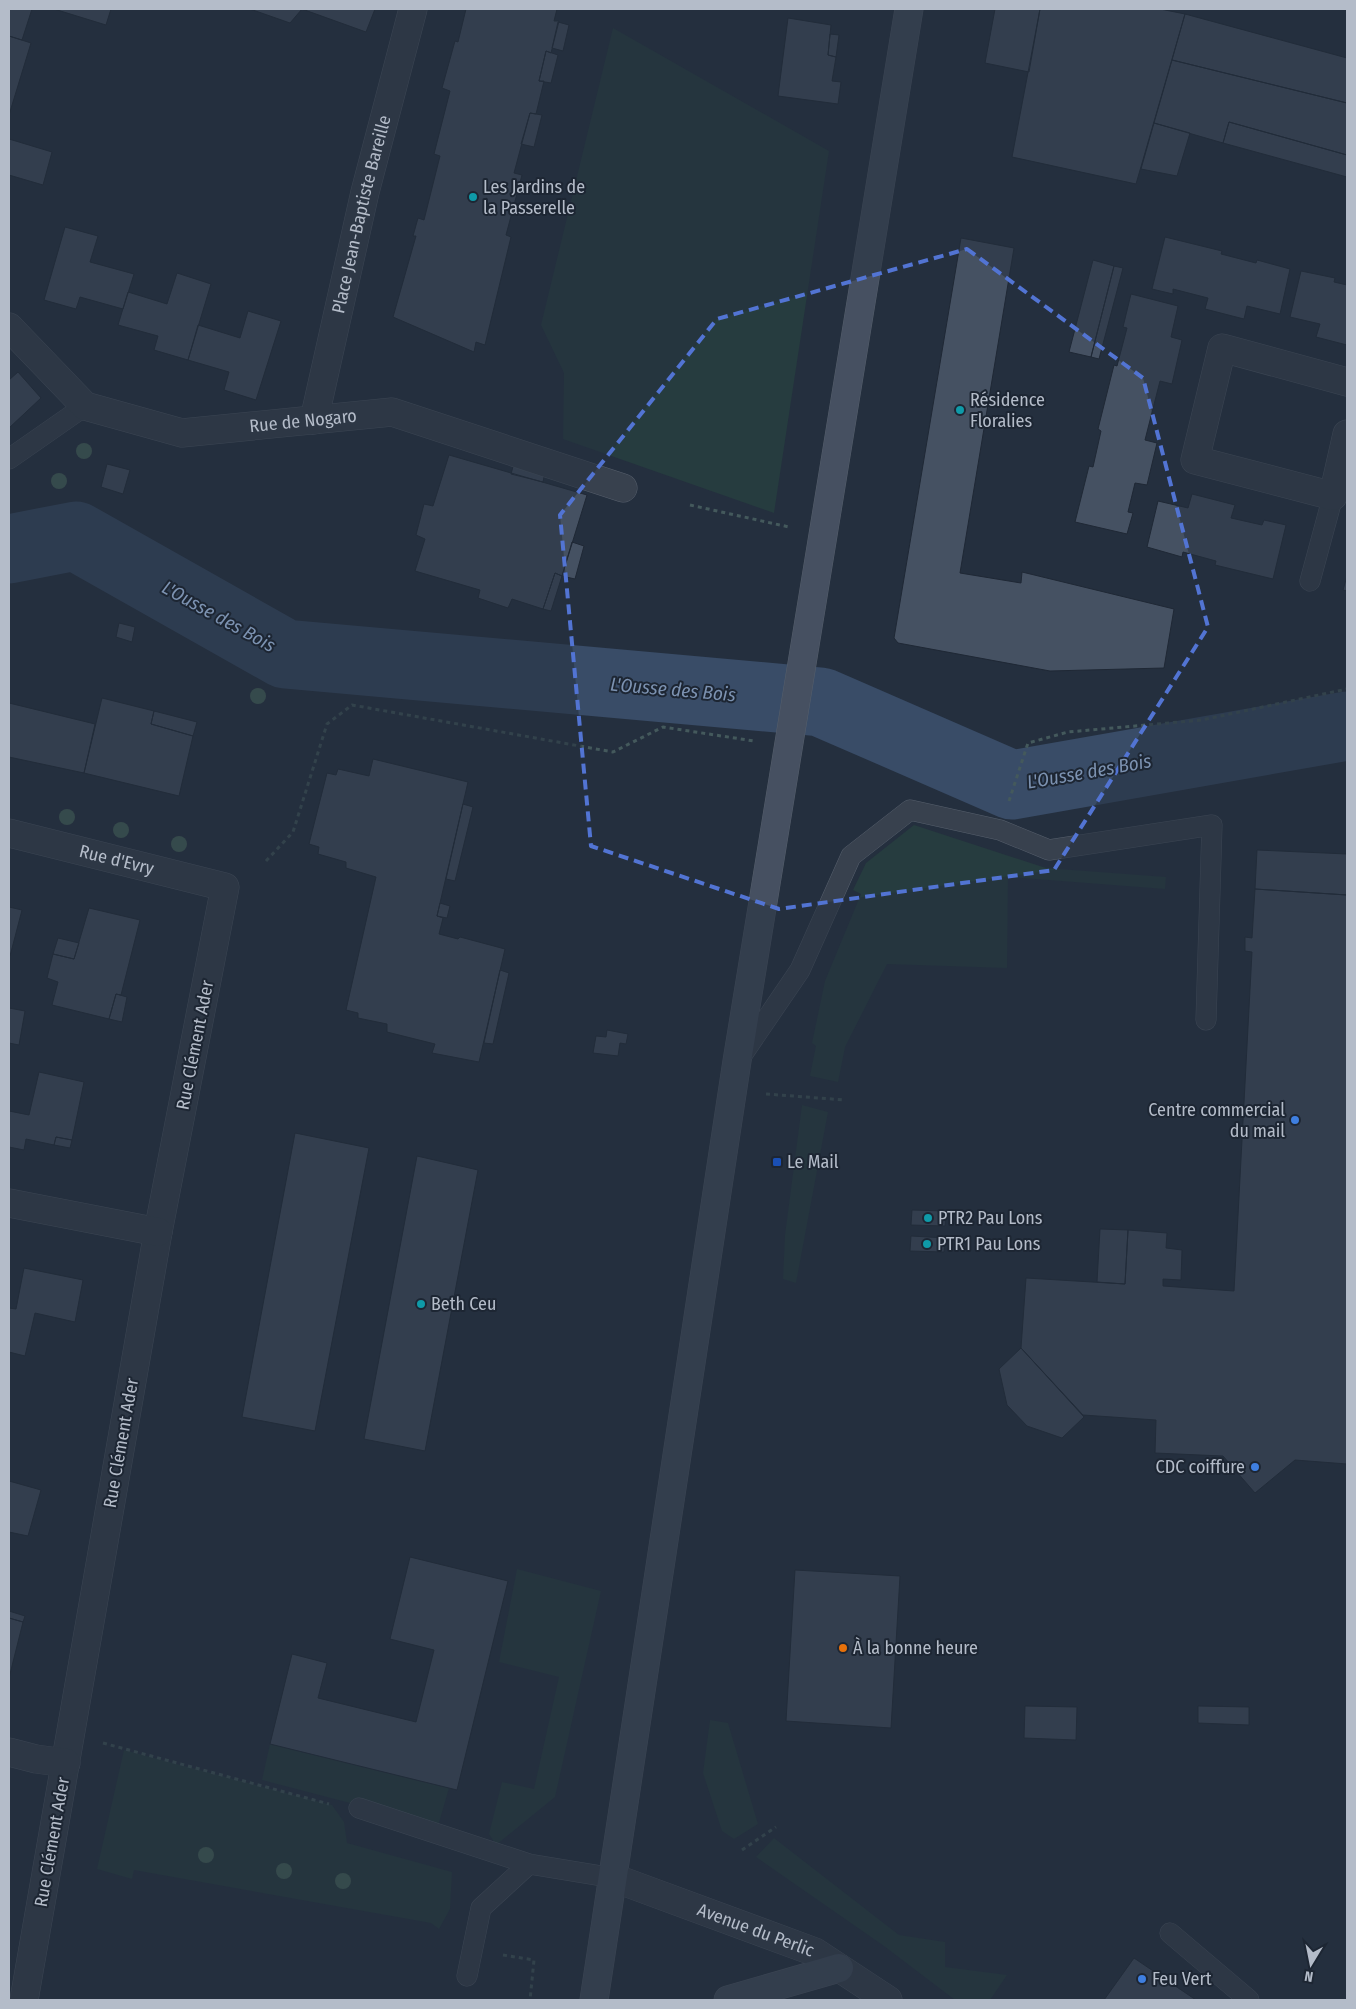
<svg xmlns="http://www.w3.org/2000/svg" width="1356" height="2009" viewBox="0 0 1356 2009" font-family="'Fira Sans Condensed',sans-serif">
<style>
.green{fill:#263c3f}
.lines{fill:none;stroke-linecap:round;stroke-linejoin:round}
.river{stroke:#394c67;stroke-width:69}
.building{fill:#455162;stroke:#1f2835}
.service-casing{stroke:#565f6c;stroke-width:21}
.minor-casing{stroke:#565f6c;stroke-width:29}
.tertiary-casing{stroke:#565f6c;stroke-width:29}
.secondary-casing{stroke:#565f6c;stroke-width:29}
.path{stroke:#44595c;stroke-width:3;stroke-dasharray:4 4;stroke-linecap:butt}
.service{stroke:#38414e;stroke-width:20}
.minor{stroke:#38414e;stroke-width:28}
.tertiary{stroke:#38414e;stroke-width:28}
.secondary{stroke:#465061;stroke-width:28}
.tree{fill:#4b6a5d}
.marked{fill:none;stroke:#5274d3;stroke-width:4;stroke-dasharray:10 6;stroke-linejoin:round}
.culture-dot{fill:#0f9aa8;stroke:#1d2633;stroke-width:2}
.shop-dot{fill:#3f7fe0;stroke:#1d2633;stroke-width:2}
.transit-dot{fill:#1a4fb4;stroke:#1d2633;stroke-width:2}
.food-dot{fill:#e8710a;stroke:#1d2633;stroke-width:2}
.labels{text-anchor:middle;stroke-width:4;stroke-linejoin:round;paint-order:stroke}
.poi-label{font-size:18px;fill:#b4bcc9;stroke:#1d2633;text-anchor:start}
.street-label{font-size:18px;fill:#b4bcc9;stroke:#1d2633}
.water-label{font-size:19px;font-style:italic;fill:#7c92b1;stroke:#1d2633}
</style>
<rect width="100%" height="100%" fill="#242f3e"/>
<path class="green" d="M613 28 829 151 774 513 563 439 564 373 541 325Z
M914 825 1046 868 1166 877 1165 889 1008 877 1007 968 887 964 845 1047 838 1082 810 1076 816 1046 812 1043 825 981 861 894 853 890 866 863Z
M802 1105 828 1112 796 1283 783 1279 785 1235Z
M517 1569 601 1591 555 1797 496 1845 489 1834 502 1782 534 1789 559 1677 499 1662Z
M710 1720 728 1723 758 1824 734 1839 722 1831 703 1773Z
M270 1744 449 1788 438 1826 262 1780Z
M124 1750 332 1805 344 1822 347 1843 452 1872 450 1909 439 1929 431 1923 134 1870 132 1879 97 1869Z
M774 1838 899 1935 945 1942V1967L1007 1975 990 2000H955L884 1946 756 1857Z"/>
<g class="lines">
<path class="river" d="M9 549 76 536 285 654 821 702 1012 785 1347 726"/>
</g>
<path class="building" d="M9 9H32L22 40 9 36Z
M54 9H111L106 25Z
M250 9H375L366 32 302 9 290 23Z
M466 9H557L554 21H559L551 53 546 51 539 81H544L536 114 530 113 514 173 522 175 506 235 511 237 485 345 476 342 474 352 393 317 416 236H413L418 218 424 220 440 156 434 154 450 91 442 88 455 41 458 42Z
M995 9H1040L1029 72 985 63Z
M1040 9H1160L1185 14 1136 184 1012 157Z
M1185 14 1347 58V103L1172 60Z
M788 18 831 25 828 55 836 57 832 81 841 82 838 104 778 96Z
M558 22 569 25 563 51 552 48Z
M830 34 839 35 836 57 828 55Z
M9 36 31 43 9 115Z
M546 51 558 55 551 83 539 81Z
M1172 60 1347 103V155L1229 122 1223 143 1154 123Z
M530 113 542 115 534 147 521 144Z
M1229 122 1347 155V177L1223 143Z
M1154 123 1190 133 1177 176 1141 169Z
M9 139 52 152 43 185 9 175Z
M65 227 98 236 90 262 134 274 123 309 80 297 76 309 44 300Z
M1165 237 1222 251 1221 254 1256 263 1257 260 1290 269 1280 314 1247 306 1244 319 1205 309 1208 298 1173 289V294L1152 289Z
M961 238 1014 248 960 573 1021 583 1022 572 1174 609 1164 668 1050 671 898 643 894 638Z
M1093 260 1114 266 1091 357 1069 352Z
M1114 266 1123 268 1099 359 1091 357Z
M1301 271 1335 278 1334 282 1347 285V345L1316 337 1320 324 1290 317Z
M177 273 211 284 188 360 154 350 158 336 118 325 128 292 167 304Z
M1131 294 1178 306 1171 337 1182 340 1172 384 1160 381 1145 440 1157 443 1147 485 1135 483 1128 512 1133 513 1127 534 1075 522 1089 466 1093 467 1101 431 1098 429 1114 365 1117 366 1127 328 1123 327Z
M248 311 281 321 256 400 224 390 229 372 188 360 198 325 240 338Z
M18 372 41 398 9 428V380Z
M449 455 587 495 562 576 555 573 543 609 512 599 508 608 478 598 480 590 415 571 425 539 416 535 424 504 433 506Z
M514 463 545 472 543 482 511 474Z
M107 464 130 470 123 494 101 487Z
M1192 494 1235 505 1231 518 1262 525 1264 520 1286 525 1273 579 1215 565 1216 561 1183 552 1182 557 1147 547 1158 501 1188 508Z
M572 542 584 546 575 579 562 576Z
M555 573 562 576 551 611 543 609Z
M1347 576V591L1343 590Z
M119 623 135 627 132 642 116 637Z
M102 698 154 711 151 724 193 736 179 796 84 773Z
M9 703 95 724 84 773 9 757Z
M154 711 197 722 193 736 151 724Z
M373 759 468 782 437 916 443 918 439 934 458 939 460 937 505 949 479 1062 432 1053 435 1044 387 1032V1024L358 1018V1013L346 1010 376 877 346 868V862L318 854 319 847 309 844 327 773 336 775 338 769 369 776Z
M463 804 473 807 455 881 446 879Z
M1257 850 1347 854V895L1255 889Z
M1255 889 1347 895V1464L1295 1460 1255 1493 1223 1456 1155 1453 1156 1420 1083 1415 1021 1348 1026 1278 1125 1284 1128 1230 1167 1233 1166 1248 1182 1250 1181 1280 1163 1279V1286L1234 1291 1252 952 1245 951V937L1252 938Z
M440 903 450 906 447 918 437 916Z
M9 907 22 910 10 956H9Z
M89 908 140 920 121 995 116 994 109 1019 52 1005 58 982 47 978 53 954 74 959Z
M58 938 79 943 74 959 53 954Z
M500 970 509 973 493 1044 484 1043Z
M116 994 127 997 122 1022 109 1019Z
M9 1008 25 1011 19 1045 9 1043Z
M607 1030 628 1034 626 1044 620 1043 618 1056 593 1053 596 1036 606 1037Z
M39 1072 84 1082 72 1140 56 1137 54 1145 26 1139 24 1150 9 1147V1111L29 1115Z
M295 1133 369 1148 315 1431 242 1417Z
M56 1137 72 1140 70 1148 54 1145Z
M417 1156 478 1170 425 1451 364 1439Z
M912 1210 946 1211 945 1226 911 1225Z
M1100 1229 1128 1230 1125 1284 1097 1282Z
M911 1236 945 1238 944 1252 910 1251Z
M24 1268 83 1280 75 1322 35 1313 25 1356 9 1352V1308L16 1309Z
M1021 1348 1084 1417 1062 1438 1027 1426 1007 1405 999 1369Z
M9 1481 41 1490 28 1536 9 1532Z
M410 1557 508 1581 457 1790 270 1744 292 1654 327 1663 318 1698 416 1722 434 1650 390 1639Z
M795 1570 900 1576 891 1728 786 1721Z
M9 1611 25 1616 23 1622 9 1618Z
M9 1618 23 1622 9 1678Z
M1025 1706 1077 1707 1076 1740 1024 1738Z
M1198 1706 1249 1707V1725L1198 1723Z
M1134 1958 1196 2000H1104Z"/>
<g class="lines">
<g class="service-casing">
<path id="service" d="M9 459 85 406
M1310 581 1333 496
M740 1058 800 970 851 856 910 810 1000 830 1049 850 1212 825 1206 1020
M359 1808 529 1864 614 1878
M1170 1933 1249 2000
M467 1976 481 1908 529 1864"/>
</g>
<g class="minor-casing">
<g id="minor">
<path id="s1" d="M9 327 85 406 182 433 392 412 623 488"/>
<path d="M1347 382 1222 348 1195 460 1333 496 1347 434"/>
<path id="s2" d="M314 420 365 192 413 9"/>
<path id="s3" d="M9 833 225 887 158 1232 24 2000"/>
<path d="M9 1203 158 1232"/>
<path d="M9 1752 36 1759 66 1763"/>
</g>
</g>
<g class="tertiary-casing">
<g id="tertiary">
<path id="s4" d="M614 1878 815 1952 888 2000"/>
</g>
</g>
<g class="secondary-casing">
<path id="secondary" d="M594 2000 737 1061 909 9
M728 2000 839 1968"/>
</g>
<path class="path" d="M690 505 789 527
M1009 801 1028 743 1068 732 1202 720 1347 689
M266 861 293 832 327 724 352 705 613 752 663 727 754 741
M766 1094 845 1100
M103 1743 329 1804
M742 1850 776 1827
M503 1955 534 1960 530 2000"/>
<use href="#service" class="service"/>
<use href="#minor" class="minor"/>
<use href="#tertiary" class="tertiary"/>
<use href="#secondary" class="secondary"/>
</g>
<g class="tree">
<circle cx="84" cy="451" r="8"/>
<circle cx="59" cy="481" r="8"/>
<circle cx="258" cy="696" r="8"/>
<circle cx="67" cy="817" r="8"/>
<circle cx="121" cy="830" r="8"/>
<circle cx="179" cy="844" r="8"/>
<circle cx="206" cy="1855" r="8"/>
<circle cx="284" cy="1871" r="8"/>
<circle cx="343" cy="1881" r="8"/>
</g>
<path d="M0 0H1356V2009H0ZM967 249 1143 378 1208 627 1054 870 779 909 591 846 560 515 717 319Z" fill="#242f3e" fill-opacity=".55" fill-rule="evenodd"/>
<path class="marked" d="M967 249 1143 378 1208 627 1054 870 779 909 591 846 560 515 717 319Z"/>
<g class="culture-dot">
<circle cx="473" cy="197" r="5"/>
<circle cx="960" cy="410" r="5"/>
<circle cx="928" cy="1218" r="5"/>
<circle cx="927" cy="1244" r="5"/>
<circle cx="421" cy="1304" r="5"/>
</g>
<g class="shop-dot">
<circle cx="1295" cy="1120" r="5"/>
<circle cx="1255" cy="1467" r="5"/>
<circle cx="1142" cy="1979" r="5"/>
</g>
<rect class="transit-dot" x="772" y="1157" width="10" height="10" rx="2.5"/>
<circle class="food-dot" cx="843" cy="1648" r="5"/>
<g class="labels">
<g class="poi-label">
<text x="483" y="193">Les Jardins de<tspan x="483" dy="21">la Passerelle</tspan></text>
<text x="970" y="406">Résidence<tspan x="970" dy="21">Floralies</tspan></text>
<text x="1285" y="1116" text-anchor="end">Centre commercial<tspan x="1285" dy="21">du mail</tspan></text>
<text x="787" y="1168">Le Mail</text>
<text x="938" y="1224">PTR2 Pau Lons</text>
<text x="937" y="1250">PTR1 Pau Lons</text>
<text x="431" y="1310">Beth Ceu</text>
<text x="1245" y="1473" text-anchor="end">CDC coiffure</text>
<text x="853" y="1654">À la bonne heure</text>
<text x="1152" y="1985">Feu Vert</text>
</g>
<g class="street-label">
<text dy="6" stroke="none"><textPath href="#s2" startOffset="211">Place Jean-Baptiste Bareille</textPath></text>
<text dy="6" stroke="none"><textPath href="#s1" startOffset="332">Rue de Nogaro</textPath></text>
<text dy="6" stroke="none"><textPath href="#s3" startOffset="111">Rue d'Evry</textPath></text>
<text transform="translate(195 1045) rotate(-79)" y="6">Rue Clément Ader</text>
<text transform="translate(121 1443) rotate(-80)" y="6">Rue Clément Ader</text>
<text transform="translate(52 1842) rotate(-80)" y="6">Rue Clément Ader</text>
<text dy="6" stroke="none"><textPath href="#s4" startOffset="151">Avenue du Perlic</textPath></text>
</g>
<g class="water-label">
<text transform="translate(219 616) rotate(29)" y="7">L'Ousse des Bois</text>
<text transform="translate(673 689) rotate(5)" y="7">L'Ousse des Bois</text>
<text transform="translate(1089 771) rotate(-10)" y="7">L'Ousse des Bois</text>
</g>
</g>
<rect width="1356" height="2009" fill="none" stroke="#b4bcc9" stroke-width="20"/>
<g transform="translate(1311 1964) rotate(190)" stroke="#1d2633" stroke-width="4" paint-order="stroke">
<path d="M0-4L9 19L0 12L-9 19Z" fill="#b4bcc9"/>
<text y="-8" font-size="14" font-weight="bold" text-anchor="middle" fill="#b4bcc9">N</text>
</g>
</svg>
